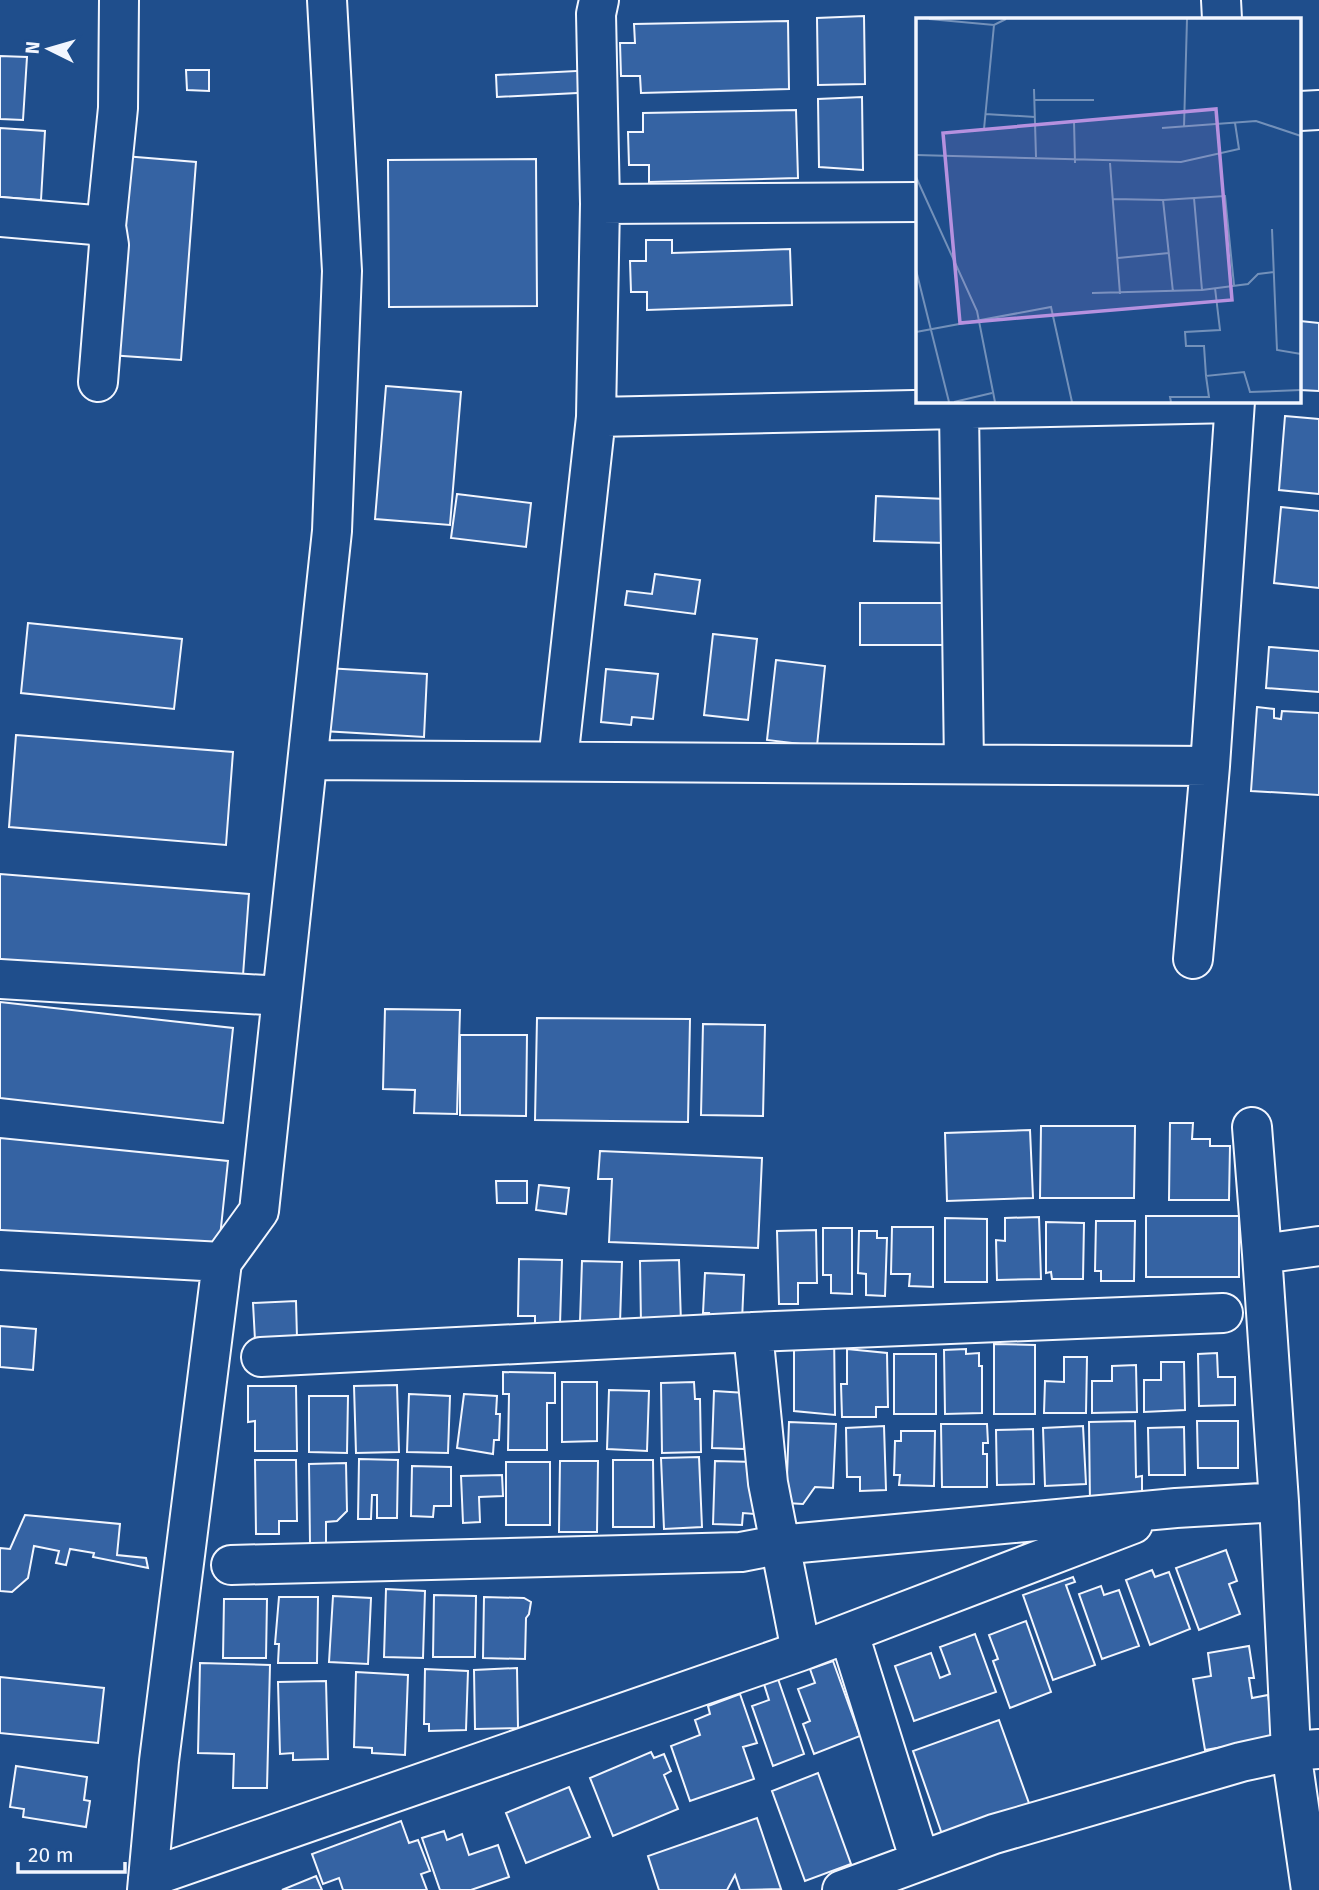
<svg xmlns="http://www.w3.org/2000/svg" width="1319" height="1890" viewBox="0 0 1319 1890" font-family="'Fira Sans',sans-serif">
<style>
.building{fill:#3563a3;stroke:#f2f6ff;stroke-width:2}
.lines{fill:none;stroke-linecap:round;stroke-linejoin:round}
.minor-casing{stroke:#f2f6ff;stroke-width:42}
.minor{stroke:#1f4e8c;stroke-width:38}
.inset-road{fill:none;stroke:#7391ba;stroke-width:2}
.view{fill:#b691df;fill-opacity:0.15;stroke:#b691df;stroke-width:3.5}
.inset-edge{fill:none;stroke:#f2f6ff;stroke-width:3.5}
</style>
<rect width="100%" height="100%" fill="#1f4e8c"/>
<path class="building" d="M864 16 865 84 818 85 817 18Z
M788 21 789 89 641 93 640 76H621L620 43H635L634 24Z
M0 56 27 57 23 120 0 119Z
M186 70H209V91L187 90Z
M596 70 597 92 497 97 496 75Z
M862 97 863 170 819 167 818 99Z
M796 110 798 178 649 182V165H629L628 132H643V113Z
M0 128 45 131 41 200 0 197Z
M124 156 196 162 181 360 109 355Z
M536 159 537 306 389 307 388 160Z
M646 240H672V253L790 249 792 305 647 310V292H631L630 261H646Z
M1300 321 1319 323V391L1300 390Z
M386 386 461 392 450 525 375 519Z
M1285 416 1319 419V494L1279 490Z
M457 494 531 503 526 547 451 538Z
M876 496 946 499 945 543 874 541Z
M1281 507 1319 511V588L1274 583Z
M655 574 700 580 695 614 625 605 627 591 652 594Z
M860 603H946V645H860Z
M28 623 182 639 174 709 21 693Z
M713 634 757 639 748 720 704 715Z
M1269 647 1319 651V692L1266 688Z
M776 660 825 666 817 746 767 740Z
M326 668 427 674 424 737 323 731Z
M606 669 658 674 653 719 632 717 631 725 601 722Z
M1257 707 1274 709V718L1281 719 1282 711 1319 713V795L1251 791Z
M16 735 233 752 226 845 9 827Z
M0 874 249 894 242 989 0 967Z
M0 1002 233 1028 223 1123 0 1098Z
M385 1009 460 1010 457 1114 414 1113 415 1090 383 1089Z
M537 1018 690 1019 688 1122 535 1120Z
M703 1024 765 1025 763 1116 701 1115Z
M460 1035H527L526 1116 460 1115Z
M1170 1123H1193L1192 1139H1210V1146H1230L1229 1200H1169Z
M1041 1126H1135L1134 1198H1040Z
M1030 1130 1033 1198 947 1201 945 1133Z
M0 1138 228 1161 218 1256 0 1233Z
M600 1151 762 1158 758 1248 609 1242 612 1179H598Z
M496 1181H527V1203H497Z
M539 1185 569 1188 566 1214 536 1210Z
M1146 1216H1239V1277H1146Z
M1039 1217 1041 1279 997 1280 996 1240 1005 1241V1218Z
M945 1218 987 1219V1282H945Z
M1096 1221H1135L1134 1281H1101V1271H1095Z
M1046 1222 1084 1223 1083 1279H1052L1051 1272 1046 1273Z
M892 1227H933V1287L909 1286 910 1274H891Z
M823 1228H852V1294L831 1293V1275H823Z
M816 1230 817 1283H798V1304H779L777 1231Z
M859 1231H877V1238H887L885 1296 866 1295V1274L858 1273Z
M519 1259 562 1260 560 1324H535V1316H518Z
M679 1260 681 1323 641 1324 640 1261Z
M582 1261 622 1262 620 1323 580 1322Z
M705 1273 744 1275 742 1321 708 1320 709 1313H703Z
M296 1301 297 1338 255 1340 253 1303Z
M0 1326 36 1329 33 1370 0 1367Z
M834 1331 835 1415 794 1411V1349Z
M994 1344 1035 1345V1414H994Z
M847 1349 887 1353 888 1407H876V1417H842L841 1384H847Z
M966 1349V1354L979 1353V1366H982V1413L945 1414 944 1350Z
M1217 1353 1218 1377H1235V1405L1199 1406 1198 1354Z
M894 1354H936V1414H894Z
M1064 1357H1087L1086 1413H1044L1045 1381 1064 1382Z
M1161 1362H1184L1185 1410 1144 1412V1380H1161Z
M1136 1365 1137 1412 1092 1413V1381H1112V1366Z
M503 1372 555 1373V1403H547V1450H508L509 1394H503Z
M562 1382H597V1441L562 1442Z
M694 1382 695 1399H700L701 1452 662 1453 661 1383Z
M397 1385 399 1452 356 1453 354 1386Z
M248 1386H296L297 1451H255V1421L248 1422Z
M609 1390 649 1391 647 1451 607 1449Z
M714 1391 746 1393 751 1444 744 1442V1449L712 1448Z
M409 1394 450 1396 448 1453 407 1452Z
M464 1394 497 1396 496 1414H500L499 1440H494L493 1454 457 1448Z
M309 1396H348L347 1453 309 1452Z
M1135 1421 1136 1477 1142 1476V1504H1090L1089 1422Z
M1197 1421H1238V1468H1198Z
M789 1422 836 1424 833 1488 815 1487 803 1504 786 1503Z
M941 1424H987L988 1443H983V1454H987V1487H942Z
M884 1426 886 1490 860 1491V1477H847L846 1428Z
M1083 1426 1086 1484 1045 1486 1043 1428Z
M1184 1427 1185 1475H1149L1148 1428Z
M1033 1429 1034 1484 997 1485 996 1430Z
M901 1431H935L934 1486 899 1485 900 1475H894L895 1441H901Z
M699 1457 702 1527 664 1529 661 1458Z
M359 1459 398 1460 397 1518H377V1495H372L371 1519H358Z
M255 1460H296L297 1521H279V1534H256Z
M613 1460H653L654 1527H613Z
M560 1461H598L597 1532H559Z
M715 1461 755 1462 754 1514 743 1513 742 1525 713 1524Z
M506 1462H550V1525H506Z
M346 1463 347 1511 337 1521 326 1522V1543L310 1544 309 1464Z
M412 1466 451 1467V1506H434L433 1517 411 1516Z
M502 1475 503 1496 479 1497 480 1522 463 1523 461 1476Z
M25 1515 120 1524 117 1555 146 1558 148 1568 93 1557 94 1553 70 1549 66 1565 56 1563 59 1551 34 1546 28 1578 12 1592 0 1591V1548L10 1549Z
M1226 1550 1237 1581 1229 1584 1240 1614 1199 1630 1176 1568Z
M1152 1570 1155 1577 1169 1572 1190 1629 1150 1645 1126 1580Z
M1073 1577 1075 1582 1066 1585 1095 1665 1053 1680 1023 1595Z
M1101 1586 1104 1595 1119 1590 1139 1646 1102 1659 1079 1594Z
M386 1589 425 1591 423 1658 384 1657Z
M434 1595 476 1596 475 1657H433Z
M333 1596 371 1598 368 1664 329 1662Z
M279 1597H318L317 1663H278L279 1644H275Z
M484 1597 524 1598 531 1602 529 1614 526 1618 525 1659 483 1658Z
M224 1599H267L266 1658H223Z
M1026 1621 1051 1692 1010 1708 993 1661 998 1659 989 1635Z
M975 1634 996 1692 914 1721 895 1666 931 1653 940 1678 950 1674 940 1647Z
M1249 1646 1254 1678H1249L1252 1698 1268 1695 1275 1738 1205 1750 1193 1679 1211 1676 1208 1653Z
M833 1661 860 1736 814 1754 803 1724 810 1721 798 1689 815 1683 810 1669Z
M200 1663 270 1665 267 1788H233L234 1754 198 1753Z
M517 1668 518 1728 475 1729 474 1670Z
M425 1669 468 1671 466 1730 429 1731V1724H424Z
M356 1672 408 1675 405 1755 372 1753V1748L354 1747Z
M0 1677 104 1688 98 1743 0 1733Z
M778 1679 804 1754 773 1766 752 1706 769 1700 764 1684Z
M326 1681 328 1759 293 1760V1753L280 1754 278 1682Z
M740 1694 757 1743 743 1747 754 1779 690 1801 671 1746 700 1735 695 1720 710 1714 708 1706Z
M999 1720 1030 1806 943 1837 913 1751Z
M651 1752 654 1758 664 1754 671 1771 664 1775 678 1809 613 1836 590 1778Z
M16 1766 87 1777 84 1800 90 1801 86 1827 23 1817 24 1809 10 1807Z
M818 1773 851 1864 805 1881 772 1791Z
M569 1787 590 1837 526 1863 506 1813Z
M757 1818 781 1889 740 1890 735 1875 727 1890H659L648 1856Z
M401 1821 409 1843 418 1840 430 1871 421 1874 427 1890H343L339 1878 323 1884 312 1854Z
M444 1831 447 1840 462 1834 469 1855 498 1845 509 1877 471 1890H440L422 1838Z
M316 1876 322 1890H282Z"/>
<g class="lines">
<g class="minor-casing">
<path id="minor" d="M1221 0 1222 19
M1300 111 1319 110
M600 204 918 202
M0 217 106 226
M98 382 109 245 106 226 118 108 119 0
M959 410 964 764
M596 417 600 204 596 14 599 0
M308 760 1210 766
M558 761 596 417 1234 403
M1193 959 1210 766 1235 401
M0 979 282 996
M1252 1127 1262 1254
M0 1250 222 1262
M261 1357 753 1332 1223 1313
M231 1565 741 1552 778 1545 1176 1508 1279 1502
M849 1634 920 1861
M801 1651 1133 1524
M148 1878 801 1651 768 1483 753 1332
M147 1890 159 1761 222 1262 259 1211 332 531 342 271 327 0
M842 1890 994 1834 1241 1762 1291 1751 1319 1749
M1311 1890 1291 1751 1279 1502 1262 1254 1319 1246"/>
</g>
<use href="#minor" class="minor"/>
</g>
<g transform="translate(916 18)">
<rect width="385" height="385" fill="#1f4e8c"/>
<path class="inset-road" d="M13 1 78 7 90 1M118 71 120 139M118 82H178M69 96 119 99M158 103 159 145M268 109 271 1M246 110 340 103 385 118M68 111 78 7M0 137 265 144 323 131 319 105M194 145 204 276M0 159 61 293 79 384M278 180 286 272M197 181 247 182 257 274M247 182 309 178 318 267M356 211 361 332 385 336M202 240 253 235M0 252 33 384M299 270 304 312 269 314 270 328H288L290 358 328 354 334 374 385 372M176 275 286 272 332 266 342 256 358 254M0 314 135 289 156 384M38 384 76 375M255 384 254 379H293L290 358"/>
<path class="view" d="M300 91 316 282 44 305 27 115Z"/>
<rect width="385" height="385" class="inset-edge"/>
</g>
<g transform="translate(49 49) rotate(275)" stroke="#1f4e8c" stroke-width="5" paint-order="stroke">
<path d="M0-5L12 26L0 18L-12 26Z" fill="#f2f6ff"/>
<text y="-10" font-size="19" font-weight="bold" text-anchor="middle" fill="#f2f6ff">N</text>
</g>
<path d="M18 1862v10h107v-10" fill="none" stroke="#f2f6ff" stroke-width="3.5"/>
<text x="28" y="1862" font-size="21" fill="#f2f6ff" stroke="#1f4e8c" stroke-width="5" paint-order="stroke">20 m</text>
</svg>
